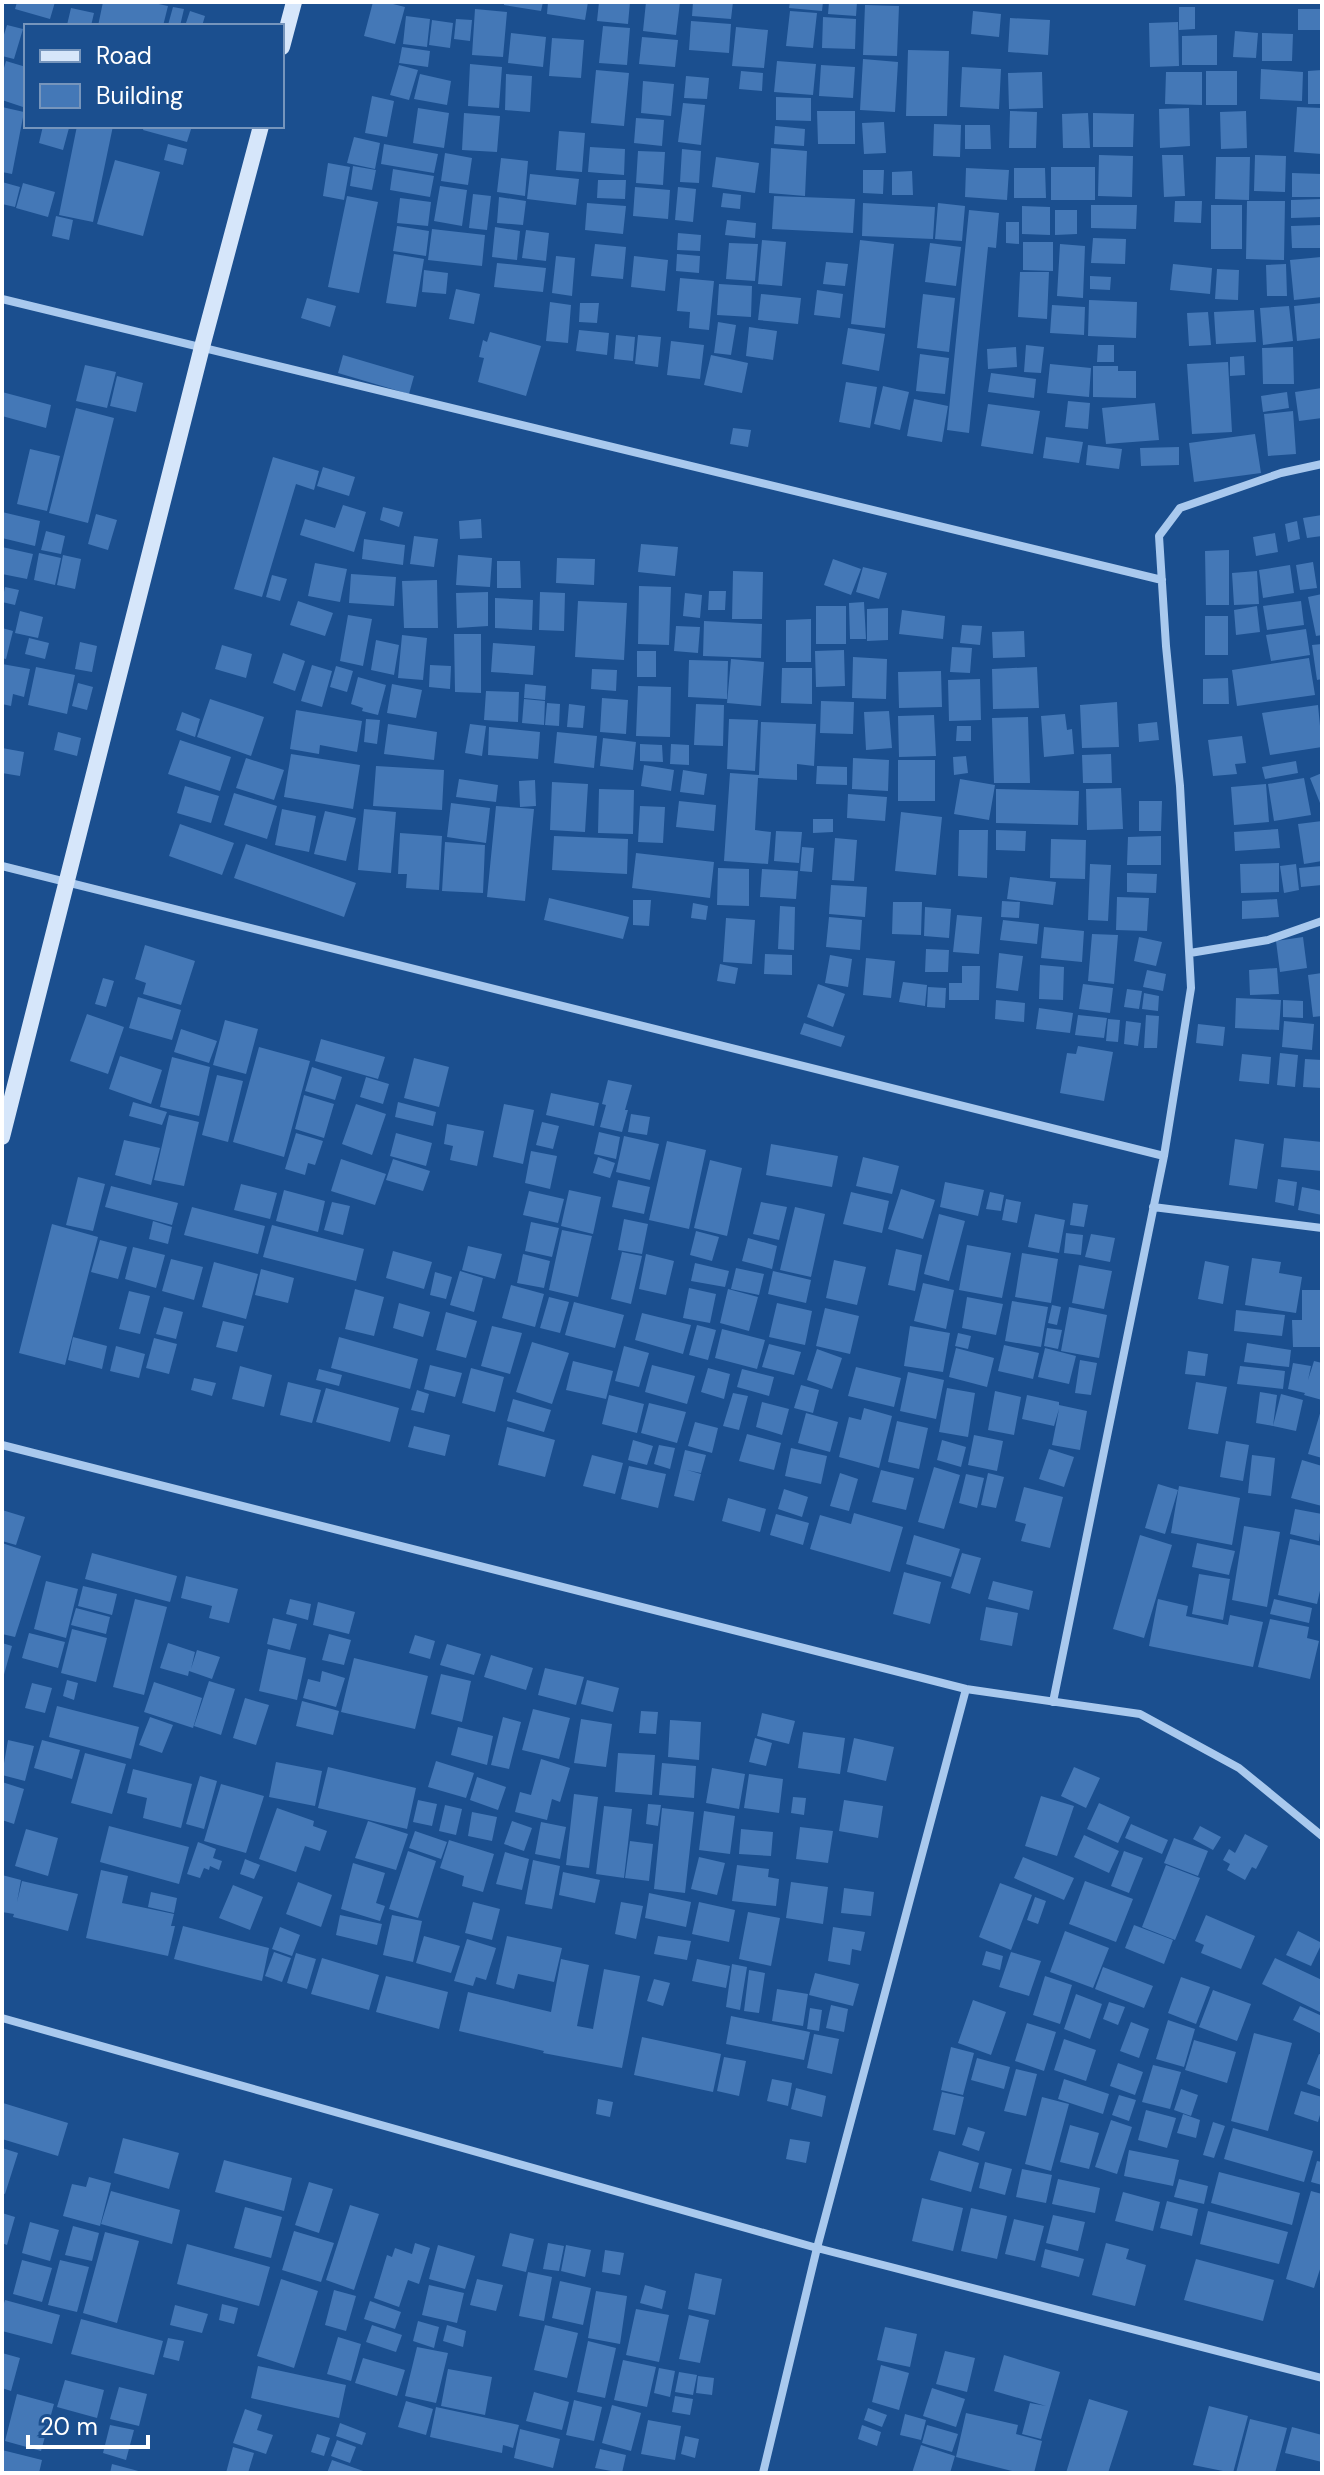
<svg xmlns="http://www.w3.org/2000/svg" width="1324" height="2475" viewBox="0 0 1324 2475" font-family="'DM Sans',sans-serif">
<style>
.building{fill:#4478b7}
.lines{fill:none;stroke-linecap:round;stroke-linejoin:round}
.street{stroke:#a9c9ee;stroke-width:8}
.secondary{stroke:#d6e6fa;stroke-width:16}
</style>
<rect width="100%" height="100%" fill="#1b4f8f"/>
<path class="building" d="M17 2H55L50 19 15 9Z
M103 2H149L168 6 163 26H98Z
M373 2H385L405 7 395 44 364 36Z
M504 2H543L541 11 504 5Z
M548 2H588L585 20 547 14Z
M599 2H630L628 24 597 21Z
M646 2H680L676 35 643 31Z
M693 2H733L731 19 692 16Z
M790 2H823L822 11 789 8Z
M829 2H857L856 16 828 14Z
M865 5 899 6 897 56 863 55Z
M173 7 184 9 180 26 168 25Z
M1179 7H1195V29L1179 30Z
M71 8 94 13 91 26 67 25Z
M475 9 507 12 503 57 472 55Z
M1298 9H1322V30H1298Z
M190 11 205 16 202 26H185Z
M790 11 817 13 813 48 786 46Z
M973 11 1001 14 999 37 971 34Z
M406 16 430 19 427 47 403 44Z
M823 17 856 19 855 49 822 48Z
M1010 18 1050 20 1048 55 1008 52Z
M456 19 472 20 470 41 454 39Z
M432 20 453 23 450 48 429 45Z
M691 21 731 24 729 53 689 50Z
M1178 22 1179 66 1150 67 1149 23Z
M7 25 23 29 14 59 2 56V41Z
M603 26 630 28 627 65 599 63Z
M736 27 768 30 764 68 732 66Z
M1235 31 1258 33 1256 58 1233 57Z
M511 33 546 37 543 67 508 63Z
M1262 33 1293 34 1292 61H1262Z
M1217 35V65H1182V36Z
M642 37 678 40 675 67 639 64Z
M552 38 584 40 581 78 549 76Z
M402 47 430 51 428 67 399 63Z
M908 50 949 51 947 116H906Z
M863 59 898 62 895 112 860 110Z
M6 61 26 67V108L2 100V75Z
M777 61 816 64 813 95 774 92Z
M470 64 502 67 499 108 468 106Z
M399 65 418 70 409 100 390 95Z
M821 65 855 67 853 98 819 96Z
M962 67 1001 69 999 109 960 107Z
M1261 69 1303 72 1302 101 1260 99Z
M596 70 629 73 624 126 591 123Z
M1322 70V104H1308V71Z
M741 71 763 73 762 91 739 89Z
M1206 71H1237V105H1206Z
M1042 72 1043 108 1009 109 1008 73Z
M1166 72H1202V105L1165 104Z
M420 74 451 81 447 105 414 99Z
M506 74 532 76 530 112 505 110Z
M686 76 709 78 707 99 684 98Z
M643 81 674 84 671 116 641 113Z
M372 96 394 101 387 137 365 133Z
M776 97 811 98V121L776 120Z
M683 103 705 105 701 145 678 142Z
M2 107 24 112 12 174 2 172Z
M1297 107 1322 108V154L1294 152Z
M418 108 449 113 444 148 413 143Z
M1189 108 1190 146 1160 148 1159 109Z
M817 111H855V144H818Z
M1010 111 1037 112 1036 148H1009Z
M1246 111 1247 148 1221 149 1220 112Z
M464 113 500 116 497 152 462 150Z
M1088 113 1090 148H1063L1062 114Z
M1093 113 1134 114 1133 147H1093Z
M636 118 664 120 662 146 634 143Z
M884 122 886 153 864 154 862 123Z
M934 124 961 125 960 157 933 156Z
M965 125H990L991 149H965Z
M43 126 69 128 63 150 39 143Z
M77 126H113L93 222 59 215Z
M144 126H192L187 142 143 130Z
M775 126 805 129 804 146 774 144Z
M559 131 585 133 582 172 556 170Z
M354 137 380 143 375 169 347 163Z
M168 144 187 149 183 165 164 160Z
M384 144 438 154 434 173 381 164Z
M590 147 625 149 624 175 588 172Z
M771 148 807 151 805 196 769 193Z
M682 149 701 151 699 183 680 182Z
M638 151 665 152 663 185 636 183Z
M445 153 472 158 468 185 441 181Z
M1099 155 1133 156 1132 197 1098 196Z
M1162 155H1183L1185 196 1164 197Z
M1255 155 1286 156 1285 192 1254 191Z
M716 157 759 163 755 193 712 187Z
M1216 157H1250L1249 200 1215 199Z
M501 158 528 161 525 196 497 192Z
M115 160 160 172 143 236 97 224Z
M328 163 350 167 344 200 323 196Z
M353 166 376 170 372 190 350 186Z
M1051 167H1095V200H1051Z
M966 168 1009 170 1007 200 965 197Z
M1014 168H1045L1046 198H1014Z
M393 169 434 176 430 197 390 190Z
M863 170H884L883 194 863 193Z
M912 171 913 195H892V172Z
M1292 173 1322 174V197H1292Z
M530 174 579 179 576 205 527 199Z
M598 180H626L625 199 597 198Z
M2 182 20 187 15 207 2 204Z
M23 183 55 192 48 217 16 208Z
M440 186 467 190 462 226 434 221Z
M635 187 670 190 668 219 633 216Z
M678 187 696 189 693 222 675 220Z
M723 193 741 195 740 209 721 207Z
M473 194 491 196 487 230 469 228Z
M347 196 378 202 359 293 328 287Z
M774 196 855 199 853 233 772 229Z
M499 197 526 201 523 225 497 223Z
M400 198 431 202 428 226 397 223Z
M1322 199V217L1291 218V200Z
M1175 201H1202L1201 223 1174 222Z
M1247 201H1285L1284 260 1246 259Z
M587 203 626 206 623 234 585 230Z
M863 203 935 207 933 239 862 236Z
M938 203 965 206 962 241 935 239Z
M1091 205H1137L1136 229 1091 228Z
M1211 205H1242V249H1211Z
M1022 206 1050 207V235L1022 234Z
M969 210 999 213 996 248 988 247 969 433 947 430Z
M1055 210H1077V234L1055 235Z
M56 216 73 220 69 240 52 236Z
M727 220 756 223 755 238 725 235Z
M1006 222H1019V244L1006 243Z
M1322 225V248H1292L1291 226Z
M397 226 429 231 426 256 393 251Z
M495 227 520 231 517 260 492 257Z
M432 229 485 235 482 266 428 260Z
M526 230 549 233 546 261 522 258Z
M678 233 701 235 700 251 677 250Z
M1093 238 1126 239 1125 264 1091 263Z
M762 240 786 242 782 286 758 284Z
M860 240 894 244 885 328 851 324Z
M1023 242H1053V271L1023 270Z
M729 243 758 244 755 281 726 279Z
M930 243 961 247 956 286 925 282Z
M595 244 626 247 623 279 591 276Z
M1060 244 1085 246 1083 298 1057 296Z
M394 254 424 259 416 307 386 303Z
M677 254 700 256 699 273 676 271Z
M556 256 575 258 572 296 552 293Z
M634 256 668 260 665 291 631 287Z
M1321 257 1322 297 1294 300 1290 260Z
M826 262 848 264 845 286 823 284Z
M497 263 546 268 543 292 494 287Z
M1173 264 1212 268 1210 294 1170 290Z
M1286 264 1287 296H1267L1266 265Z
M1217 269 1239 270 1238 300 1215 299Z
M424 270 448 273 446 294 422 292Z
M1020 272H1049L1047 319 1018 317Z
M1090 276 1111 277 1110 290 1090 289Z
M680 278 714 281 709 330 689 328 690 312 677 311Z
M719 284 752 286 751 317 717 315Z
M456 289 480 294 474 324 449 319Z
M817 290 843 294 840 318 814 315Z
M761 294 801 298 798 324 758 320Z
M923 294 955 298 949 352 917 348Z
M307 298 336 306 330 327 301 318Z
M1089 300 1137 302 1136 338 1088 336Z
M550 302 571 305 568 343 546 341Z
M580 303H599L597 323 579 322Z
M1322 303V338L1297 341 1294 306Z
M1052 305 1085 307 1084 335 1050 333Z
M1289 306 1293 341 1263 345 1260 308Z
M1254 310 1256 342 1216 344 1214 312Z
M1208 312 1211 345 1189 346 1187 313Z
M718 322 736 325 731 355 714 353Z
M749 327 777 331 773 360 746 356Z
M848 328 885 334 879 371 842 364Z
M579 330 609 333 607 355 576 351Z
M490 332 541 346 526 396 478 382 484 358 479 357 483 340 487 342Z
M616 335 635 337 633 361 614 359Z
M638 335 661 337 658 367 635 364Z
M671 341 704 345 700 379 667 375Z
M1026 345 1044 347 1041 373 1024 372Z
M1098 345H1114V362H1097Z
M1016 347 1017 367 988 369 987 349Z
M1293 347 1294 384H1263L1262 348Z
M920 354 949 358 945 394 916 391Z
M343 355 414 376 409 394 338 373Z
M711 355 748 363 742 393 704 385Z
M1244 356 1245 375 1230 376V357Z
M1228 362 1232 432 1192 434 1187 364Z
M1050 364 1091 368 1089 397 1047 393Z
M85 365 116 372 107 408 76 401Z
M1093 366H1118V371H1136V398L1093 397Z
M991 373 1036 379 1034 398 988 392Z
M117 376 143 383 136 412 110 406Z
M846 382 877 387 870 428 839 422Z
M883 386 909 392 900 430 874 424Z
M1322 388V418L1299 421 1295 392Z
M2 392 51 405 46 428 2 416Z
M1287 392 1289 408 1263 412 1261 396Z
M914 399 948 406 942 442 907 436Z
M1068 401 1090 403 1088 429 1065 427Z
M1155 403 1159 440 1106 444 1102 408Z
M988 404 1040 411 1033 454 981 446Z
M76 408 114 418 88 523 49 513Z
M1293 411 1296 454 1268 456 1264 414Z
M733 428 751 430 748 447 730 444Z
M1255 434 1261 473 1194 482 1189 443Z
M1046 437 1083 442 1079 463 1043 458Z
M1088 445 1122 449 1119 469 1086 465Z
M1179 447V465L1141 466 1140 448Z
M30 449 60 456 47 511 17 504Z
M273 457 319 471 314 490 296 484 262 597 234 589Z
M323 467 355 477 349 496 317 486Z
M343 505 366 512 354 552 300 535 305 519 335 528Z
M383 507 403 512 399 527 380 520Z
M2 512 40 521 35 546 2 538Z
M96 514 117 520 108 550 88 544Z
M1322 515V536L1307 538 1303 518Z
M481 519 482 538 460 539 459 521Z
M1297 521 1300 539 1288 542 1285 524Z
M46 531 65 536 61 554 41 550Z
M1275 533 1278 552 1256 556 1253 537Z
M414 536 438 539 434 567 410 564Z
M364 539 405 545 403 565 362 559Z
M641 544 678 547 675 576 638 572Z
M2 547 33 554 27 579 2 574Z
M1229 550V605H1206L1205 551Z
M39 553 61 558 55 585 34 580Z
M63 555 81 559 75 589 57 585Z
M458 555 492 558 490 587 456 585Z
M557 558 595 559 594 585 556 583Z
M833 559 861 569 851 595 824 585Z
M497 561H520L521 588H497Z
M1313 562 1317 588 1300 590 1296 565Z
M315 563 347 569 340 602 308 596Z
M1290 565 1294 593 1263 598 1259 570Z
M863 567 887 573 879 599 856 592Z
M733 571 763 572 762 619H732Z
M1257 571 1259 604 1234 605 1232 573Z
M351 574 396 577 394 606 349 603Z
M272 575 287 579 280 601 266 597Z
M437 580 438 628H404L402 581Z
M639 586 671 587 669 645 638 644Z
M5 587 19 590 15 605 2 602Z
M709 591H726L725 610H708Z
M488 592V626L457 628 456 593Z
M540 592 565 593 564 631 539 630Z
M685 593 702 595 700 618 683 616Z
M1322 594V635L1316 636 1308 597Z
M495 598 533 600 532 630 495 628Z
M298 601 333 613 325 636 290 625Z
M578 601 627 603 624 660 575 657Z
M1301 601 1304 625 1267 630 1263 606Z
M864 602 866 639H850L849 603Z
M816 606H846V644H816Z
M1257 606 1260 632 1236 635 1234 610Z
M888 608V640L867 641V609Z
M902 610 945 616 943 639 899 634Z
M20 611 43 617 38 638 15 633Z
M348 615 372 619 363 666 340 661Z
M1205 616H1228V655H1205Z
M811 619V662H786V620Z
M704 621 762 624 761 658 703 656Z
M962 625 982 626 980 645 960 643Z
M676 626 700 627 698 653 674 651Z
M2 628 13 631 6 659 2 658Z
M1306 629 1310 655 1271 661 1266 635Z
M1024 631 1025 657 993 658 992 632Z
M454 634H481V693L455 692Z
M402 635 427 638 423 680 398 678Z
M29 638 49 643 45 659 25 654Z
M376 640 399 645 394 675 371 670Z
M80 642 97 646 92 672 75 669Z
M493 643 535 646 533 675 491 672Z
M1322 644V679L1317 680 1312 645Z
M222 645 252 654 246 678 215 669Z
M952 647 972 648 970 673 950 672Z
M844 650 845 686 816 687 815 651Z
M637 651H656V677H637Z
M283 653 305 661 295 691 273 683Z
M853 657 887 659 886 699 852 698Z
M1309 658 1315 695 1237 706 1232 670Z
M731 659 764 662 761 706 727 703Z
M689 660 728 661 727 699 688 697Z
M2 664 30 669 24 697 13 694 11 706 2 704Z
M312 665 332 671 322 707 301 701Z
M430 665 451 666 450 689 429 687Z
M336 666 353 671 347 692 330 687Z
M36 667 75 675 67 714 28 705Z
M1037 667 1039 708 993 709 992 669Z
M782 668H812V704L781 703Z
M592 669 617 670 616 691 591 689Z
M941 671 942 707 899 708 898 672Z
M358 677 386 685 378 715 362 711 363 708 351 704Z
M1228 678 1229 704H1203V679Z
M980 679 981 720 949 721 948 680Z
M78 683 93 687 87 710 72 706Z
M392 684 422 690 416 718 387 713Z
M525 684 546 686 545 700 524 698Z
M638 686 671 687 670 737 636 736Z
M486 691 519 692 518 722 484 720Z
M602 698 628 700 626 734 600 732Z
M210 699 264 717 251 756 197 737Z
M524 699 545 701 544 725 522 723Z
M821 701 854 702 853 734 820 733Z
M1117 702 1119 747 1082 748 1080 705Z
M547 703 560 704 559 726 545 725Z
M569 704 585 706 583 728 567 727Z
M696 704 724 705 723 746 694 745Z
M1318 705 1322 747 1270 755 1262 713Z
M296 710 362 721 357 752 320 745 319 754 290 749Z
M889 711 892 748 866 750 864 712Z
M182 712 200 719 195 737 176 730Z
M1065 714 1067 730 1072 729 1074 754 1044 757 1041 716Z
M934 715 936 756 899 757 898 716Z
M1028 717 1030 783H994L992 718Z
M366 719 380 720 377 744 364 742Z
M729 719 758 720 755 771 727 769Z
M761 722 816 724 814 766 797 764V780L758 778 755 830 771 832 768 864 724 861 730 773 759 775Z
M1157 722 1159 740 1139 742 1138 724Z
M388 724 437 732 434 760 384 754Z
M470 724 486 726 482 756 465 753Z
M957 726H971V741H956Z
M489 727 540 732 538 759 488 755Z
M58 732 81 738 77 756 54 750Z
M557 732 597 736 594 768 554 763Z
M1242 736 1246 763 1235 764 1237 774 1213 776 1208 740Z
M603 738 636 742 633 770 600 766Z
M180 740 231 757 220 791 168 774Z
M640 744 662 745 663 762 640 761Z
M671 744 689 745V765L670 764Z
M2 748 24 752 20 776 2 773Z
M291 754 360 765 353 809 284 797Z
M1111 754 1112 783H1083L1082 755Z
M966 756 968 773 954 775 953 757Z
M246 758 284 770 274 800 236 788Z
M853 758 889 760 888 791 852 789Z
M898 760H935V801H898Z
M1296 761 1298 773 1265 779 1262 767Z
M644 765 674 770 671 791 641 786Z
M376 766 444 770 442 810 373 806Z
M817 766 847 767V785L816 784Z
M683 770 707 774 704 795 680 792Z
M1322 773V808L1310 778Z
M1304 778 1311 815 1274 821 1268 784Z
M459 779 498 785 496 802 456 797Z
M960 779 995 785 989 820 954 814Z
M535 780 536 806 520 807 519 781Z
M552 782 588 784 585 832 550 830Z
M1266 784 1269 822 1234 825 1231 787Z
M185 786 219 796 211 823 177 813Z
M1121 788 1123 829 1087 830 1086 789Z
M599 789 634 790 633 834 598 833Z
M996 789 1079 791 1078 825 996 823Z
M234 793 277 806 267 839 224 825Z
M848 794 887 797 885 821 847 818Z
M679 801 716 805 714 831 676 827Z
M1139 801H1162L1161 831H1139Z
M451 803 490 808 486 843 447 837Z
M496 806 534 809 525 901 487 897Z
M640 806 665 807 663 843 638 842Z
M282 809 316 816 309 852 275 845Z
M364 809 396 812 391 873 358 870Z
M325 811 356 818 346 861 314 854Z
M901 812 942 817 936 875 895 871Z
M813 819H833V832L813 833Z
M1322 821V861L1304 864 1298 824Z
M180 824 234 843 222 875 169 856Z
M1278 829 1280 848 1235 851 1234 832Z
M959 830H988L987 878 958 876Z
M996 830 1026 831 1025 851 996 850Z
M776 831 802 832 799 863 774 861Z
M400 833 442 836 439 890 406 888 407 874H398Z
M554 836 628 839 627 874 552 870Z
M1161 836V865H1127L1128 837Z
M835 838 857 840 854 881 832 880Z
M1051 839 1086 840 1085 879 1050 878Z
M445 842 485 845 483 893 442 891Z
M246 844 356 883 344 917 234 878Z
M802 847 814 848 812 872 800 871Z
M636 853 714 862 710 898 632 888Z
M1279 863V892L1241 893 1240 864Z
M1090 864 1111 865 1108 921 1088 920Z
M1296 864 1299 890 1284 893 1280 866Z
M1322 866V885L1301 887 1299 868Z
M718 868 749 869V906L717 905Z
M762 869 798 871 796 899 760 897Z
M1127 873 1157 874 1156 893 1127 892Z
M1010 877 1056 882 1053 905 1007 899Z
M831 885 867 887 865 917 829 914Z
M1117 897 1149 898 1147 931 1116 930Z
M549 898 629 917 623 939 544 920Z
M1277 899 1279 917 1242 919V901Z
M633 900H651L649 926 633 925Z
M1002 901 1020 902 1019 918 1001 917Z
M893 902H922L921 935 892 934Z
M693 903 708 906 706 920 691 918Z
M780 906 795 907 794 950 778 949Z
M925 907 951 909 949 938 924 936Z
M957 915 982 917 979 954 953 952Z
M829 917 862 920 860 950 826 947Z
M726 918 755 920 752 964 723 962Z
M1003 920 1039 924 1037 944 1000 940Z
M1044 927 1084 931 1082 962 1041 958Z
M1092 934 1118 935 1114 984 1088 981Z
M1139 937 1162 942 1156 966 1134 961Z
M1303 937 1307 968 1280 972 1276 941Z
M145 945 195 961 181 1005 143 994 146 983 135 979Z
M926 949 949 950 948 972H925Z
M999 953 1023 956 1018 991 996 988Z
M765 954 792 955V975L764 974Z
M830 955 852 959 848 987 825 983Z
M866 958 895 961 891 998 863 995Z
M720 964 738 968 735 984 717 981Z
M1040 965 1064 967 1063 1000 1039 999Z
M962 966H980L979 1000H949V983H962Z
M1277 968 1279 994 1250 995 1249 970Z
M1147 970 1166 974 1163 991 1143 987Z
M1322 973V1016L1313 1017 1308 975Z
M103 978 114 981 106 1007 95 1004Z
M903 982 927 985 925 1006 899 1002Z
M818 984 845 994 833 1027 807 1017Z
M1083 984 1113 988 1110 1013 1079 1009Z
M928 987 946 988 945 1008 927 1007Z
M1127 989 1142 991 1139 1009 1124 1007Z
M1144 993 1159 996 1158 1011 1142 1009Z
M138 997 181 1010 172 1040 129 1028Z
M1236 998 1281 1000 1279 1030 1235 1028Z
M996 1000 1025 1003 1024 1022 995 1019Z
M1283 1000 1303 1001V1018L1283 1017Z
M1039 1008 1073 1013 1070 1033 1036 1029Z
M87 1014 124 1027 108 1074 70 1061Z
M1078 1015 1107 1018 1104 1038 1075 1035Z
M1146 1015 1159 1016 1157 1048H1144Z
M1108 1019 1120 1020 1118 1042 1106 1041Z
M225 1020 258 1029 246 1074 213 1065Z
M1126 1021 1141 1023 1138 1046 1124 1044Z
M1284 1021 1314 1024 1312 1050 1282 1047Z
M804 1023 845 1036 841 1047 800 1034Z
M1198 1024 1225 1027 1223 1046 1196 1043Z
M181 1029 217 1041 209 1063 174 1052Z
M321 1039 385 1057 378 1079 315 1061Z
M1078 1046 1113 1052 1104 1101 1060 1093 1067 1053 1076 1054Z
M259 1047 310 1061 284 1157 233 1142Z
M1280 1053 1298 1055 1295 1087 1277 1085Z
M1242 1054 1271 1057 1269 1084 1239 1081Z
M120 1056 162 1070 151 1104 109 1089Z
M172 1057 210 1067 199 1116 160 1107Z
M414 1058 449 1067 439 1107 404 1098Z
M1305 1059 1322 1060V1088L1303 1087Z
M312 1067 342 1077 335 1100 305 1091Z
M217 1075 243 1081 228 1142 202 1135Z
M366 1077 389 1084 383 1104 360 1097Z
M608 1080 632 1085 625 1110H628L622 1132 600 1127 606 1105 602 1104Z
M551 1093 599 1103 594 1126 546 1115Z
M304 1095 334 1104 324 1138 295 1129Z
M133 1102 167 1112 162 1125 129 1116Z
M398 1102 436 1112 433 1126 395 1117Z
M356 1104 386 1114 372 1155 342 1144Z
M504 1104 534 1110 523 1164 493 1157Z
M631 1114 650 1117 647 1135 628 1132Z
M169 1115 199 1122 184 1186 154 1180Z
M542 1122 559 1126 553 1149 536 1145Z
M447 1124 484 1131 477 1166 450 1160 453 1146 444 1144Z
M599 1132 620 1137 616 1159 594 1154Z
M296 1133 323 1141 315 1165 308 1163 305 1175 285 1169Z
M396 1133 432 1143 426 1166 390 1156Z
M624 1136 659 1144 650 1180 616 1172Z
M1284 1138 1322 1142V1171L1281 1167Z
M1235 1139 1264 1144 1257 1189 1229 1185Z
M124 1140 160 1148 151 1185 115 1175Z
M667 1141 706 1150 689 1229 649 1220Z
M771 1144 838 1156 832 1187 766 1175Z
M531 1151 557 1156 550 1189 525 1183Z
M598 1157 615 1163 610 1178 593 1173Z
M863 1157 899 1166 892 1194 856 1186Z
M341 1159 386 1174 375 1205 331 1191Z
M393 1159 430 1171 423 1191 386 1180Z
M710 1160 742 1168 727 1236 694 1228Z
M78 1177 105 1184 93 1231 66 1225Z
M1278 1179 1297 1182 1294 1206 1275 1202Z
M618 1180 650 1187 644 1214 612 1207Z
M945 1182 984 1190 978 1216 940 1207Z
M241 1184 277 1193 270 1219 234 1210Z
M111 1186 178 1203 172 1225 105 1207Z
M1302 1187 1322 1191V1215L1298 1210Z
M901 1189 935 1200 923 1239 888 1229Z
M284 1190 325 1201 318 1232 276 1221Z
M569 1190 601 1197 593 1234 561 1226Z
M529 1191 564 1199 558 1223 523 1215Z
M851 1192 889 1201 882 1233 843 1224Z
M990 1192 1004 1195 1001 1211 986 1209Z
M1006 1199 1021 1202 1017 1223 1002 1220Z
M332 1202 350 1206 343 1235 324 1230Z
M761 1202 787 1207 779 1240 753 1234Z
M1073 1203 1088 1205 1084 1227 1070 1225Z
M192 1207 265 1226 258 1254 184 1235Z
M795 1207 825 1214 811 1277 780 1270Z
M939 1214 965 1221 949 1281 924 1274Z
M1035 1214 1065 1220 1059 1253 1028 1247Z
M624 1219 648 1224 642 1254 618 1250Z
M153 1221 172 1227 168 1244 149 1239Z
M531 1222 559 1228 552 1257 525 1251Z
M52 1224 98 1237 65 1365 19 1353Z
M272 1225 364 1249 356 1281 263 1257Z
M562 1230 592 1236 578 1297 549 1290Z
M696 1231 719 1237 712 1261 690 1255Z
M1066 1233 1083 1235 1081 1255 1064 1253Z
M1091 1234 1115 1238 1110 1262 1085 1257Z
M748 1238 777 1246 772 1269 742 1261Z
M100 1240 127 1247 118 1279 91 1272Z
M967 1245 1011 1253 1002 1298 959 1290Z
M468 1246 502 1254 495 1279 462 1270Z
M133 1247 165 1255 156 1288 125 1279Z
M896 1249 922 1255 915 1291 888 1285Z
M393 1251 432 1262 424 1289 386 1278Z
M622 1252 642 1256 631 1304 611 1299Z
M1022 1253 1058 1259 1051 1303 1015 1297Z
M523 1254 550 1261 544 1288 517 1283Z
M646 1254 674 1261 666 1295 639 1289Z
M1252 1258 1281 1262 1279 1273 1302 1277 1296 1313 1245 1305Z
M171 1259 203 1267 194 1300 162 1291Z
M834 1260 866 1267 857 1305 826 1298Z
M1205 1261 1229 1266 1223 1304 1198 1299Z
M214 1262 258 1274 246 1319 202 1307Z
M695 1263 729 1271 725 1287 691 1281Z
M1079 1265 1112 1271 1104 1309 1072 1303Z
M736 1268 764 1274 759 1295 731 1289Z
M261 1269 294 1278 288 1303 255 1295Z
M460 1271 483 1278 474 1312 450 1305Z
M773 1271 811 1280 806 1303 768 1294Z
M435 1272 452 1277 446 1299 430 1295Z
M923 1283 954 1290 946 1329 914 1321Z
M511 1285 544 1294 535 1327 502 1318Z
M689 1288 716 1294 710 1323 683 1318Z
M355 1289 384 1297 374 1336 345 1329Z
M728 1289 758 1297 749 1331 720 1323Z
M1302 1290H1322V1347H1293L1292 1320H1302Z
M129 1291 150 1296 140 1334 119 1329Z
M549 1297 569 1302 560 1333 540 1328Z
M967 1297 1003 1304 996 1335 962 1328Z
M1012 1301 1048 1307 1041 1347 1005 1341Z
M574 1302 624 1315 615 1348 565 1335Z
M399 1303 430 1312 423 1337 393 1328Z
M777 1303 812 1311 805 1345 769 1337Z
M1052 1305 1061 1307 1057 1325 1048 1323Z
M164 1307 183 1312 176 1339 156 1334Z
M1069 1307 1107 1315 1099 1358 1061 1351Z
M825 1308 859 1316 850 1354 816 1346Z
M1236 1310 1285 1315 1282 1336 1234 1331Z
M446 1312 477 1321 466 1358 436 1350Z
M642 1313 691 1325 683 1354 635 1340Z
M223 1321 244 1326 237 1352 216 1347Z
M697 1325 716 1330 708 1360 689 1355Z
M492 1326 522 1333 510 1374 481 1366Z
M910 1326 950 1333 943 1372 904 1366Z
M1047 1328 1062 1330 1058 1349 1044 1346Z
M722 1329 765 1340 757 1369 715 1358Z
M958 1333 971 1336 968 1349 955 1346Z
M73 1337 107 1346 102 1369 68 1360Z
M339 1337 418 1359 410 1389 331 1368Z
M154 1338 177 1344 169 1374 146 1368Z
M532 1342 569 1353 552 1404 516 1392Z
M1247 1343 1291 1350 1289 1367 1244 1362Z
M769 1344 801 1352 794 1375 762 1367Z
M1004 1345 1039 1353 1033 1379 998 1371Z
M116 1346 145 1354 139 1378 110 1371Z
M624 1346 649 1353 639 1387 615 1381Z
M956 1348 994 1358 987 1387 949 1377Z
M1045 1348 1076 1356 1069 1384 1038 1377Z
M817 1349 842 1358 832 1389 807 1380Z
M1188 1351 1208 1354 1205 1376 1185 1374Z
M1080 1360 1097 1363 1091 1395 1075 1393Z
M573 1361 613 1371 606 1399 566 1390Z
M1314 1361 1322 1363V1400L1304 1395 1305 1393 1288 1389 1293 1363 1311 1366 1308 1380Z
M430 1365 462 1373 455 1397 424 1389Z
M652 1365 695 1376 687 1404 645 1392Z
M240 1366 272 1375 264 1407 232 1399Z
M1240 1366 1285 1371 1283 1389 1237 1384Z
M856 1367 901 1378 894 1407 848 1396Z
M471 1368 504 1377 495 1412 462 1403Z
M708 1368 730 1374 724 1399 701 1392Z
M319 1369 342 1375 339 1386 316 1380Z
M742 1369 774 1377 769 1396 737 1387Z
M908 1372 944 1380 936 1419 900 1411Z
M194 1378 216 1383 212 1396 191 1390Z
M288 1382 321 1390 312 1423 280 1415Z
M1196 1382 1227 1387 1218 1434 1188 1429Z
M801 1385 819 1390 813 1413 794 1408Z
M326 1388 399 1408 390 1442 316 1422Z
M947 1388 975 1393 968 1437 939 1432Z
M417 1390 429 1394 424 1413 411 1410Z
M995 1391 1021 1397 1014 1435 988 1430Z
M1260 1392 1277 1395 1273 1426 1256 1423Z
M733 1393 748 1396 739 1430 723 1426Z
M1281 1394 1303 1400 1296 1431 1273 1426Z
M609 1395 644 1404 637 1433 602 1424Z
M1027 1395 1059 1402V1405L1087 1411 1080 1450 1052 1445 1059 1409 1054 1426 1022 1419Z
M513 1399 551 1410 544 1432 507 1421Z
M762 1402 789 1409 782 1435 756 1427Z
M649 1403 686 1412 677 1443 641 1433Z
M864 1408 892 1416 879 1468 839 1457 849 1417 861 1420Z
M1321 1410H1322V1458L1308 1454Z
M806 1413 838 1422 830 1452 798 1443Z
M897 1421 928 1428 919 1469 888 1462Z
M695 1422 718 1428 712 1453 688 1446Z
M414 1426 450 1435 445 1456 408 1447Z
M507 1427 555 1440 545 1477 498 1465Z
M747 1434 781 1443 774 1470 739 1461Z
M974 1435 1003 1441 997 1471 968 1465Z
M633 1440 653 1446 647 1465 628 1460Z
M942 1440 966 1447 961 1467 937 1460Z
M1226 1441 1249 1445 1243 1481 1220 1477Z
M659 1445 675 1448 670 1469 654 1464Z
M791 1448 827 1456 821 1484 785 1476Z
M1049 1449 1074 1457 1064 1487 1039 1479Z
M685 1450 706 1455 701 1473 687 1470 701 1474 694 1501 674 1496Z
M592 1455 623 1463 615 1494 583 1486Z
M1252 1455 1275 1458 1271 1496 1248 1493Z
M1302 1460 1322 1466V1506L1291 1498Z
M629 1466 666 1474 658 1508 621 1499Z
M934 1467 960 1475 944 1529 918 1522Z
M881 1470 914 1478 906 1510 872 1502Z
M840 1473 858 1479 849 1511 830 1506Z
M988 1473 1004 1477 996 1508 981 1505Z
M966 1474 984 1478 977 1508 959 1503Z
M1158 1484 1178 1490 1165 1534 1145 1528Z
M1179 1486 1240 1498 1232 1545 1171 1533Z
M1024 1487 1063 1497 1050 1548 1021 1541 1026 1524 1015 1521Z
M784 1489 808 1497 802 1517 778 1509Z
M728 1498 766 1509 760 1532 722 1521Z
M1295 1509 1322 1514 1319 1541 1290 1534Z
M2 1510 25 1517 16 1545 2 1541Z
M854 1513 903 1527 890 1572 810 1549 820 1515 851 1524Z
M776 1514 809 1523 803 1545 770 1535Z
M1244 1526 1280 1532 1267 1607 1232 1600Z
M914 1535 960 1549 951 1577 906 1564Z
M1140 1535 1172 1545 1144 1638 1113 1629Z
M1290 1539 1322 1546V1582L1317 1604 1278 1595Z
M2 1543 41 1556 15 1637 2 1634Z
M1197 1543 1235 1551 1229 1575 1192 1567Z
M92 1553 177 1576 170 1602 85 1579Z
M962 1553 981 1558 970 1594 951 1588Z
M904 1572 941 1582 930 1624 893 1614Z
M1199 1574 1230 1579 1223 1620 1192 1614Z
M186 1576 238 1589 229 1623 209 1618 212 1606 181 1598Z
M46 1581 78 1589 66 1638 34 1629Z
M993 1581 1033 1591 1029 1610 988 1599Z
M83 1586 117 1594 112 1615 78 1606Z
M135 1599 167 1607 144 1695 113 1687Z
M290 1599 311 1604 308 1620 286 1614Z
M1158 1599 1188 1606 1186 1616 1228 1625 1230 1615 1263 1622 1253 1667 1149 1646Z
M1274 1599 1312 1608 1309 1623 1270 1614Z
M318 1602 355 1612 349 1634 313 1625Z
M986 1607 1018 1613 1012 1646 980 1640Z
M76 1608 110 1617 106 1634 71 1625Z
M273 1618 297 1624 290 1650 267 1644Z
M1270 1619 1309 1627 1307 1638 1319 1641 1310 1679 1258 1667Z
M72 1629 107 1638 96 1682 61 1673Z
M29 1633 65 1642 58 1668 22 1658Z
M329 1634 351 1640 344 1665 322 1660Z
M415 1635 435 1641 430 1659 409 1653Z
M2 1643 12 1646 3 1678H2Z
M168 1643 195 1652 191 1669 197 1650 220 1657 212 1679 189 1671 188 1676 160 1668Z
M447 1644 481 1654 474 1675 440 1665Z
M268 1649 306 1658 297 1700 259 1691Z
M491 1655 533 1668 526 1690 484 1677Z
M354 1658 428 1676 415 1729 341 1712Z
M545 1668 584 1677 576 1705 538 1695Z
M322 1671 345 1678 336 1707 303 1698 308 1679 320 1682Z
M441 1674 471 1681 462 1722 431 1714Z
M67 1680 78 1683 74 1700 63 1696Z
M587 1680 619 1688 613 1712 581 1704Z
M209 1681 235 1689 221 1735 194 1726Z
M154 1682 202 1698 193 1728 144 1712Z
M32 1683 52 1688 45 1713 25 1708Z
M245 1698 269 1705 256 1745 233 1738Z
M302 1701 339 1711 333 1735 296 1726Z
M57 1706 139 1727 131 1759 49 1737Z
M533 1709 570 1718 559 1759 522 1750Z
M641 1711 658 1712 656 1734 639 1733Z
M762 1713 795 1721 789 1744 757 1736Z
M150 1717 173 1725 162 1753 139 1745Z
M503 1717 521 1722 509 1769 491 1765Z
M581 1719 612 1724 606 1767 574 1763Z
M670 1720 701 1722 699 1760 668 1757Z
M458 1727 493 1736 487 1765 451 1755Z
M803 1732 845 1738 840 1774 798 1768Z
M755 1738 772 1743 766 1766 749 1762Z
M854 1738 894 1747 886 1781 847 1772Z
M8 1740 34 1746 25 1781 2 1775Z
M42 1740 80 1750 72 1779 34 1768Z
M85 1753 126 1764 112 1814 71 1803Z
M618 1753 655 1755 652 1795 615 1792Z
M541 1759 570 1768 560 1802 552 1799 547 1820 515 1812 520 1792 531 1795Z
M436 1761 474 1773 466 1798 428 1787Z
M276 1762 322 1771 315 1806 269 1797Z
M662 1763 696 1766 694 1798 659 1795Z
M328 1767 416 1788 407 1829 318 1808Z
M1074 1767 1100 1778 1086 1808 1061 1796Z
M712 1768 745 1774 739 1809 706 1803Z
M133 1769 192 1784 181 1828 143 1818 147 1798 127 1793Z
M749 1774 783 1779 779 1813 744 1808Z
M200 1776 217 1781 204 1829 186 1824Z
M477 1777 506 1787 498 1810 470 1800Z
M2 1782 24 1789 14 1824 2 1820Z
M221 1784 264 1796 246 1853 204 1841Z
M574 1794 598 1797 589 1868 566 1865Z
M1041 1796 1074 1806 1057 1856 1025 1846Z
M793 1797 806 1798 804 1815 791 1813Z
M418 1800 437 1804 432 1826 413 1822Z
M844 1800 883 1806 878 1838 839 1831Z
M1099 1803 1130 1817 1118 1843 1087 1829Z
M648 1804 661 1805 658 1826 646 1824Z
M445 1805 462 1809 456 1835 439 1831Z
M604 1806 632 1809 624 1878 596 1874Z
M277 1808 314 1821 313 1826 327 1831 320 1851 305 1846 296 1872 259 1859Z
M662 1808 694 1812 685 1893 654 1889Z
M704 1811 735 1816 730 1854 699 1850Z
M472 1812 497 1817 492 1841 468 1836Z
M368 1821 408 1834 396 1870 355 1858Z
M512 1821 532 1828 524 1851 504 1844Z
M541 1822 566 1827 560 1859 535 1854Z
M1131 1824 1168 1840 1162 1854 1125 1838Z
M109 1826 189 1847 179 1884 100 1862Z
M1200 1826 1221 1837 1213 1850 1193 1839Z
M800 1827 833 1831 828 1863 796 1859Z
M26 1829 58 1838 48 1876 15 1866Z
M741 1829 773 1832 771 1856 739 1854Z
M415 1831 447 1842 441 1859 409 1848Z
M1245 1834 1268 1846 1256 1869 1252 1867 1245 1880 1227 1870 1230 1864 1223 1860 1229 1849 1235 1853Z
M1084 1835 1119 1851 1109 1873 1074 1857Z
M1174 1838 1208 1851 1198 1876 1164 1863Z
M449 1840 494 1854 483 1892 462 1886 464 1876 440 1868Z
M630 1841 653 1844 649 1881 625 1878Z
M198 1842 216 1849 213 1858 222 1861 219 1870 210 1866 209 1870 204 1868 200 1878 187 1874Z
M408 1851 436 1861 418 1918 389 1909Z
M1124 1851 1143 1858 1129 1893 1111 1886Z
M505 1852 529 1859 522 1890 496 1884Z
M699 1857 725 1863 717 1895 691 1889Z
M1023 1857 1074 1878 1064 1900 1014 1878Z
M245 1859 260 1865 254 1879 240 1874Z
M533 1860 560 1866 552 1909 525 1904Z
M353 1863 385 1873 376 1903 385 1906 380 1921 341 1909Z
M737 1865 769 1869 768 1877 779 1879 776 1906 732 1901Z
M1166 1865 1200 1878 1175 1940 1142 1927Z
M101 1870 128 1876 122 1903 174 1914 171 1926H175L168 1956 86 1938Z
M563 1872 600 1880 595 1903 559 1895Z
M2 1875 21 1880 17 1902 22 1881 78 1894 68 1931 13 1917 14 1914 2 1912Z
M1085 1881 1133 1899 1116 1942 1069 1924Z
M298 1882 332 1895 321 1927 286 1914Z
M791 1882 828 1887 823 1924 786 1918Z
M1000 1883 1032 1895 1011 1950 979 1937Z
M233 1885 263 1897 250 1930 219 1918Z
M844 1888 874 1892 871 1916 841 1913Z
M151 1892 177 1898 174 1913 148 1907Z
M649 1893 691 1902 686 1927 645 1918Z
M1035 1897 1046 1901 1038 1924 1027 1920Z
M473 1902 500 1909 492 1940 465 1933Z
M621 1902 643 1906 636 1939 615 1934Z
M699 1902 735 1910 729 1942 692 1934Z
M748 1912 780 1918 771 1966 739 1959Z
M340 1915 382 1924 377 1945 336 1935Z
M392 1915 422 1921 413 1962 383 1955Z
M1206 1915 1255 1936 1241 1969 1201 1953 1204 1945 1195 1941Z
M1134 1925 1173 1940 1164 1964 1125 1948Z
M183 1926 269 1948 262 1981 174 1959Z
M280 1927 300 1935 292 1956 272 1949Z
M833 1927 865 1932 861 1951 852 1949 850 1965 828 1961Z
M1065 1931 1109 1948 1093 1988 1050 1972Z
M1298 1931 1322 1943 1311 1966 1286 1955Z
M424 1936 460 1946 451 1973 416 1963Z
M507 1936 562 1948 554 1982 518 1974 514 1989 496 1984Z
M658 1936 691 1941 687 1960 654 1954Z
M467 1939 496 1948 486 1980 476 1977 473 1986 454 1981Z
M986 1951 1003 1956 1000 1970 982 1965Z
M274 1952 291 1958 282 1982 265 1976Z
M1011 1952 1041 1961 1029 1996 999 1987Z
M296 1953 316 1959 307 1989 287 1983Z
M322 1958 379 1975 369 2010 311 1994Z
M1275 1958 1322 1980V2013L1262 1984Z
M561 1959 589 1965 577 2026 593 2029 604 1969 640 1976 622 2068 543 2053 544 2051 459 2031 468 1992 551 2012Z
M697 1959 730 1966 726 1988 692 1981Z
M732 1964 747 1967 740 2010 726 2007Z
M1103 1967 1153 1986 1144 2008 1095 1989Z
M749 1970 765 1973 759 2013 744 2011Z
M815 1973 859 1984 853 2006 809 1995Z
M386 1976 448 1992 439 2029 376 2012Z
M1045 1976 1072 1985 1060 2024 1033 2015Z
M1181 1977 1210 1987 1196 2024 1168 2013Z
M654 1979 670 1983 663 2006 647 2001Z
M777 1989 808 1994 803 2026 772 2021Z
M1213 1990 1251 2004 1237 2041 1199 2027Z
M1076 1994 1102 2004 1090 2039 1064 2029Z
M973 2000 1006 2012 991 2055 958 2043Z
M1109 2002 1125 2007 1118 2025 1103 2019Z
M831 2005 848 2009 844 2032 826 2028Z
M1300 2006 1322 2016V2034L1293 2020Z
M810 2008 822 2010 819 2031 807 2029Z
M731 2016 810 2032 804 2060 726 2044Z
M1168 2020 1195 2029 1184 2067 1156 2059Z
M1131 2022 1149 2029 1139 2058 1120 2051Z
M1027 2023 1056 2032 1044 2071 1015 2061Z
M1254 2033 1292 2043 1268 2131 1231 2121Z
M814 2034 839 2039 832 2074 807 2068Z
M642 2037 721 2054 713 2092 634 2075Z
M1064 2039 1096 2050 1086 2081 1054 2070Z
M1194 2040 1236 2052 1227 2083 1185 2070Z
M951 2047 974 2053 963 2095 941 2090Z
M1319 2054 1322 2055V2090L1307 2084Z
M724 2057 746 2061 739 2096 717 2091Z
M977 2058 1010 2067 1004 2089 971 2080Z
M1118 2063 1143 2072 1135 2095 1110 2086Z
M1153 2065 1181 2072 1170 2109 1142 2102Z
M1016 2069 1037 2074 1026 2116 1004 2111Z
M772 2079 792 2083 788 2106 767 2101Z
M1064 2079 1109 2094 1103 2114 1058 2099Z
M796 2088 826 2096 822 2117 791 2109Z
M1181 2089 1198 2095 1191 2116 1174 2110Z
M1301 2091 1322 2097V2108L1318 2122 1294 2114Z
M942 2092 964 2097 955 2135 933 2130Z
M1119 2095 1136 2100 1129 2121 1112 2115Z
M1042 2097 1069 2104 1051 2171 1025 2164Z
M598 2099 613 2102 610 2117 596 2114Z
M3 2103 68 2123 58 2156 2 2139Z
M1146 2110 1176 2118 1167 2148 1138 2140Z
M1183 2114 1200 2120 1196 2138 1177 2133Z
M1111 2120 1132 2127 1117 2174 1095 2167Z
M1213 2122 1225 2126 1214 2158 1203 2155Z
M1070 2125 1099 2133 1089 2169 1060 2162Z
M968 2127 985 2132 979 2151 962 2145Z
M1233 2128 1313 2151 1304 2182 1224 2159Z
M123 2138 179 2153 169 2189 114 2173Z
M790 2139 810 2142 806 2163 786 2159Z
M2 2148 18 2153 5 2194 2 2193Z
M1129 2150 1179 2160 1173 2186 1124 2176Z
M939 2151 979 2163 971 2192 930 2180Z
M224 2160 292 2178 284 2211 215 2192Z
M1317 2161 1322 2162V2185L1311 2182Z
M985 2162 1012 2169 1005 2195 979 2188Z
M1022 2169 1052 2175 1046 2203 1016 2197Z
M1219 2172 1300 2193 1292 2225 1211 2203Z
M89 2177 111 2183 100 2226 63 2216 72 2184 86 2187Z
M1058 2179 1100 2188 1095 2213 1052 2204Z
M1179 2179 1208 2186 1204 2204 1174 2197Z
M309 2182 333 2189 319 2233 295 2225Z
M111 2191 180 2210 172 2244 101 2224Z
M1311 2191 1322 2194V2263L1314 2288 1286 2279Z
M1123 2192 1160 2202 1153 2231 1115 2221Z
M922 2198 963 2208 953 2251 912 2241Z
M1167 2201 1198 2209 1192 2236 1160 2228Z
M350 2205 379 2214 354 2290 326 2280Z
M245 2207 282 2217 271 2258 234 2248Z
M971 2208 1007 2216 997 2259 961 2251Z
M1208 2211 1288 2232 1279 2264 1200 2244Z
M2 2213 15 2217 7 2245 2 2243Z
M1053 2215 1085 2222 1078 2251 1046 2243Z
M1014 2219 1044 2226 1035 2261 1005 2254Z
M30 2222 59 2230 50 2261 22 2253Z
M73 2226 99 2233 92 2261 65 2255Z
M294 2231 334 2243 321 2282 282 2270Z
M105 2232 139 2241 117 2323 83 2313Z
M510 2233 534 2239 526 2272 502 2266Z
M415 2243 430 2248 419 2284 408 2280 399 2307 374 2298 387 2255 392 2257 395 2248 412 2254Z
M548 2243 564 2246 559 2271 543 2269Z
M1106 2243 1129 2249 1126 2259 1146 2265 1135 2306 1092 2295Z
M187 2244 270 2267 259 2306 177 2284Z
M438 2245 475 2256 465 2289 429 2279Z
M566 2245 591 2250 585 2277 561 2271Z
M1045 2249 1084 2259 1079 2277 1041 2267Z
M605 2250 624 2253 620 2275 602 2272Z
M1196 2259 1274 2280 1263 2321 1184 2300Z
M22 2260 52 2268 42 2302 13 2294Z
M60 2260 89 2267 77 2312 48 2305Z
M528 2272 552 2277 544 2321 519 2316Z
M695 2273 722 2279 715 2315 688 2309Z
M281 2279 318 2291 294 2368 257 2356Z
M477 2279 503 2285 496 2311 470 2305Z
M560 2281 591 2288 583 2325 552 2318Z
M429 2285 464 2293 457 2323 422 2315Z
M645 2285 666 2291 662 2309 640 2303Z
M334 2290 356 2296 346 2331 325 2325Z
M596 2291 627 2296 620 2344 588 2338Z
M5 2300 60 2315 52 2344 2 2331V2310Z
M370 2301 401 2312 395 2329 364 2319Z
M222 2304 238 2308 234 2324 219 2320Z
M175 2305 208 2314 202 2333 170 2325Z
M636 2309 669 2315 659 2362 626 2355Z
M689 2315 709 2320 700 2363 679 2359Z
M81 2319 163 2341 154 2375 71 2354Z
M418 2321 439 2327 434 2348 413 2341Z
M372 2325 402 2335 396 2352 366 2342Z
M447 2325 466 2331 463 2347 443 2341Z
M545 2325 578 2333 567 2378 534 2370Z
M885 2327 917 2334 910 2367 877 2360Z
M338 2337 361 2344 351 2381 327 2374Z
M168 2338 184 2341 179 2361 163 2357Z
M588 2341 616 2348 605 2398 577 2392Z
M417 2347 448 2353 436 2403 405 2396Z
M945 2351 975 2358 967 2392 936 2384Z
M2 2353 20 2358 11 2391 2 2388Z
M1004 2355 1060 2372 1041 2439 1022 2434 1030 2403 1046 2406 994 2391Z
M363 2358 405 2370 397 2396 355 2383Z
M623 2360 656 2367 647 2407 614 2400Z
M881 2365 909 2373 899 2410 872 2402Z
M258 2366 346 2385 339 2418 251 2398Z
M659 2368 675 2371 670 2397 654 2393Z
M448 2369 492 2377 485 2415 441 2406Z
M679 2372 697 2375 693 2395 675 2392Z
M698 2376 714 2378 712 2395 696 2393Z
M65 2380 104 2390 97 2418 57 2407Z
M119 2387 147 2394 139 2426 110 2419Z
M932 2388 965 2399 956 2427 923 2416Z
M534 2392 569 2402 562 2430 526 2421Z
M17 2394 54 2404 41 2451 5 2441Z
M675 2396 693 2399 690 2415 672 2412Z
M1089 2399 1128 2411 1108 2473H1066Z
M574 2400 602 2407 594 2441 566 2435Z
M406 2401 433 2409 426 2435 398 2427Z
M612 2405 641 2413 631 2451 602 2443Z
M1209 2406 1248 2416 1233 2473 1193 2465Z
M436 2407 519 2425 513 2448 503 2445 502 2453 430 2437Z
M868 2408 887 2415 882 2427 864 2420Z
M245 2409 262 2415 257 2430 273 2435 266 2454 233 2443Z
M966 2413 1018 2425 1016 2434 1042 2441 1034 2473H1020L956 2457Z
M905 2414 926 2420 921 2440 900 2435Z
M1250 2419 1287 2428 1275 2473H1236Z
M648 2420 681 2426 675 2460 641 2454Z
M340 2423 366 2433 362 2445 336 2436Z
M110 2425 134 2430 126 2460 103 2453Z
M862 2425 881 2432 877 2446 858 2439Z
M927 2425 958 2434 952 2452 922 2443Z
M1292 2427 1322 2435V2462L1285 2453Z
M520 2429 560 2439 553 2468 514 2458Z
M317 2434 330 2438 324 2456 311 2452Z
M685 2436 699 2439 695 2458 681 2454Z
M337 2440 356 2447 350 2463 331 2456Z
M921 2445 955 2456 950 2473H912Z
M233 2447 254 2453 248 2473H226Z
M600 2449 626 2455 622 2473 595 2468Z
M2 2450 42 2460 39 2473H2Z
M332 2460 369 2473H327Z
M112 2464 142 2472V2473H110Z"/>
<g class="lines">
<path class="street" d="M2 299 1162 580
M2 866 1164 1156
M1190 953 1268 940 1322 921
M1153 1207 1322 1228
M2 1445 966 1689 1140 1714 1239 1768 1322 1836
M1053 1702 1164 1156 1191 988 1180 786 1166 646 1159 536 1180 508 1281 473 1322 464
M2 2018 817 2248 1322 2378
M763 2473 817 2248 966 1689"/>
<path class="secondary" d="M282 47 294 2
M2 1137 202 347 261 126"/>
</g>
<rect width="1324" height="2475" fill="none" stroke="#ffffff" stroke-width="8"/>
<rect x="24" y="24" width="260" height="104" fill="#1b4f8f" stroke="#7695bc" stroke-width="2"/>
<rect x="40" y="50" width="40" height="12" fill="#d6e6fa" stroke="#7695bc" stroke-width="2"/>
<text x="96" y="64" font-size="24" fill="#ffffff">Road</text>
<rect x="40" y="84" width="40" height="24" fill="#4478b7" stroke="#7695bc" stroke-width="2"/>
<text x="96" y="104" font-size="24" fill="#ffffff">Building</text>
<path d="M28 2435v12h120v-12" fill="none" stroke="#ffffff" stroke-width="4"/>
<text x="40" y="2435" font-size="24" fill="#ffffff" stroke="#1b4f8f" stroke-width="6" paint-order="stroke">20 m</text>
</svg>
